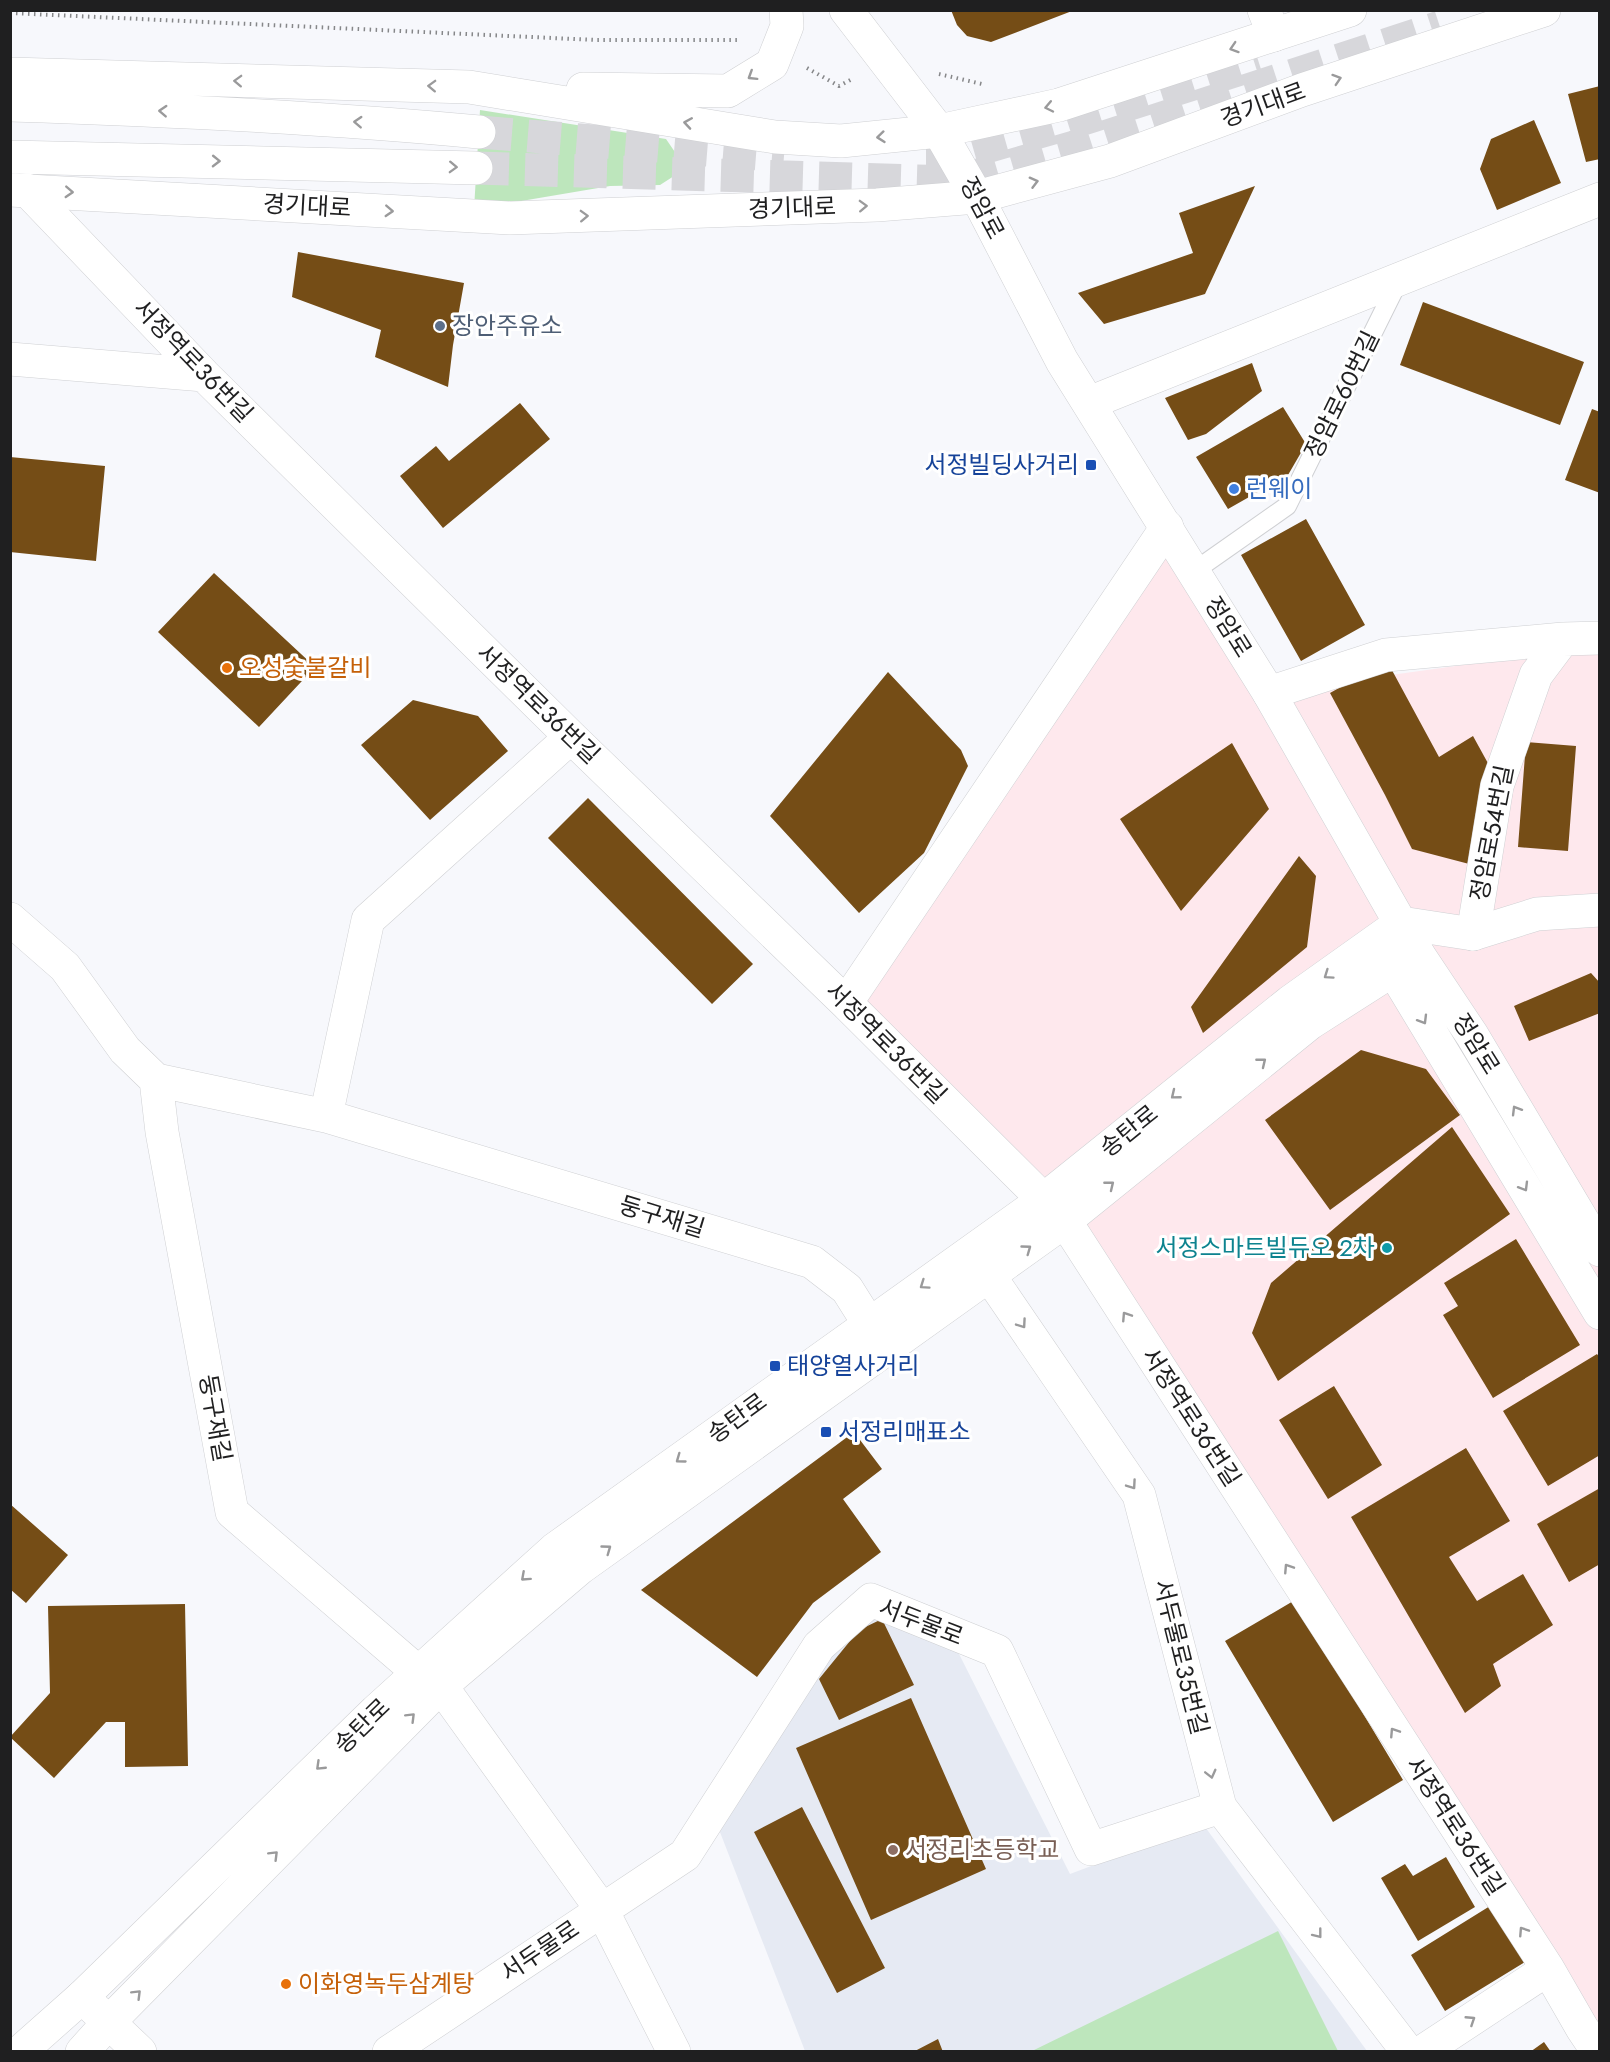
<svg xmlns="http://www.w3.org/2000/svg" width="1610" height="2062" viewBox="0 0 1610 2062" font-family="Jost,'Noto Sans KR',sans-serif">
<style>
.commercial{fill:#fee8ed}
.built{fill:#e6eaf3}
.green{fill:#bde6bc}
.building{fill:#754d16}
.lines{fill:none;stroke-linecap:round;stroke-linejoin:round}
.primary-tunnel{stroke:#d7d7db;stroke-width:33;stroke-dasharray:33 16;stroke-linecap:butt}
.service-casing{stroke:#cfd0d3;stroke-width:20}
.minor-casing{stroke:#cfd0d3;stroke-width:34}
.tertiary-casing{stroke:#cfd0d3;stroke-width:34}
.secondary-casing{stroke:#cfd0d3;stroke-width:34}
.primary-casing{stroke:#cfd0d3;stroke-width:34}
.path{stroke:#868789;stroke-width:4;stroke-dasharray:1.5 4.5;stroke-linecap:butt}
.service{stroke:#fff;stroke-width:18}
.minor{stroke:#fff;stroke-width:33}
.tertiary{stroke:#fff;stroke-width:33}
.secondary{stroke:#fff;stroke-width:33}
.primary{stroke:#fff;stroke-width:33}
.oneway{stroke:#9a9a9b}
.service-dot{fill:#5c6f8a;stroke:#fff;stroke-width:2}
.transit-dot{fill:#1a4fb4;stroke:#fff;stroke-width:2}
.shop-dot{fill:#3f7fe0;stroke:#fff;stroke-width:2}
.food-dot{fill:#e8710a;stroke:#fff;stroke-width:2}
.culture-dot{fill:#0f9aa8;stroke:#fff;stroke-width:2}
.education-dot{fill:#8d6e63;stroke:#fff;stroke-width:2}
.labels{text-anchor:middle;stroke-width:6;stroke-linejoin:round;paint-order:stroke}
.street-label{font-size:24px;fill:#1f1f20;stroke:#fff}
.service-label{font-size:24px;fill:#4e5e75;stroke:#fff;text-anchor:start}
.transit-label{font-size:24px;fill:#164399;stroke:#fff;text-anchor:start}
.shop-label{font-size:24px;fill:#366cbe;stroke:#fff;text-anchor:start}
.food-label{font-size:24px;fill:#c56008;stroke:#fff;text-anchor:start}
.culture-label{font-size:24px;fill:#0d838f;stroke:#fff;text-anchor:end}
.education-label{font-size:24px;fill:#785e54;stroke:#fff;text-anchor:start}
</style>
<rect width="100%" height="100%" fill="#f7f8fc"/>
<path class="commercial" d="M1167 527 1269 692 1599 646V2046L1065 1221 846 1003Z"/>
<path class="built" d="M874 1614 955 1646 1070 1874 1203 1824 1367 2051H805L718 1827 833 1637Z"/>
<path class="green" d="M480 110 666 139 679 158 674 176 660 185 610 186 474 209Z
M1278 1931 1338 2051H1032Z"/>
<path class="building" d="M951 10H1072V11L991 42 967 36 957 25Z
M1600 86V159L1586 162 1568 94Z
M1534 120 1561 183 1497 210 1480 169 1491 139Z
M1255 186 1205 294 1104 324 1078 293 1193 253 1179 213Z
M298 252 464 283 453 345 448 387 375 357 381 330 292 297Z
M1423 302 1584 362 1560 425 1400 365Z
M1252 363 1262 391 1206 434 1188 440 1165 398Z
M520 403 550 439 443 528 400 476 436 446 449 461Z
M1283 407 1306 444 1288 475 1228 509 1196 457Z
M1592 409 1600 412V493L1565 480Z
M10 457 105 466 96 561 10 552Z
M1306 519 1365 625 1301 661 1241 555Z
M214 573 315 667 259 727 158 632Z
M1387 661 1439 757 1473 736 1495 776 1473 865 1412 849 1385 795 1330 693Z
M888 672 961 750 968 766 924 853 859 913 770 816Z
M413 700 478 716 508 751 430 820 361 745Z
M1526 742 1576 746 1568 851 1518 847Z
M1232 743 1269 809 1181 911 1120 819Z
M588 798 753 964 712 1004 548 838Z
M1299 856 1316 876 1307 947 1203 1033 1191 1007Z
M1591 973 1600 983V1013L1529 1041 1514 1006Z
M1361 1050 1426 1069 1460 1115 1330 1210 1265 1120Z
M1452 1127 1510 1214 1278 1381 1252 1333 1271 1283Z
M1516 1239 1580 1345 1493 1398 1443 1315 1458 1306 1444 1283Z
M1597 1354 1600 1358V1455L1548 1486 1503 1411Z
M1334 1386 1382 1465 1328 1499 1279 1420Z
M854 1432 882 1469 843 1499 881 1552 813 1603 757 1677 641 1590Z
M1466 1448 1510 1521 1449 1557 1477 1601 1523 1574 1553 1625 1493 1664 1501 1686 1465 1713 1351 1517Z
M1600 1488V1564L1569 1582 1537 1524Z
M10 1504 68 1555 26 1603 10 1589Z
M1295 1600 1403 1780 1333 1822 1225 1641Z
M185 1604 188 1766 125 1767V1722H106L54 1778 10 1737 50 1693 48 1606Z
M882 1619 914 1685 839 1720 819 1679 859 1630Z
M911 1698 986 1869 871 1920 796 1748Z
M802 1807 885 1968 837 1993 754 1832Z
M1446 1857 1475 1907 1418 1941 1381 1878 1405 1864 1413 1876Z
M1490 1906 1525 1962 1445 2011 1411 1955Z
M938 2039 943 2052H913Z
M1544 2042 1551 2052H1530Z"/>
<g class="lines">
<path class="primary-tunnel" d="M479 132 784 156
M926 159H944L1067 124 1259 63
M476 168 955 182 1074 147 1440 27"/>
<g class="service-casing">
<path id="service" d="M1193 572 1287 506 1399 280"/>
</g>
<g class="minor-casing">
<path id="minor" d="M1264 10 1274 35
M27 190 204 375 571 737 846 1003 1065 1221 1548 1969 1582 2028 1598 2052
M10 359 204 375
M1089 403 1600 199
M1269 693 1386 655 1563 639 1600 638
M10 919 65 967 125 1050 156 1080 162 1132 232 1512 419 1673 441 1686 602 1910 674 2052
M1473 934 1497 786 1536 675 1563 639
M846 1003 1167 527
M156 1080 326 1116 812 1262 847 1289 869 1324
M326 1116 368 920 571 737
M973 1252 1139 1495 1220 1807 1408 2052
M82 1997 140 2052
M389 2052 685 1855 819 1646 871 1600 997 1651 1091 1849 1220 1807
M1422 2052 1548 1969"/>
</g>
<g class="tertiary-casing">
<path id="tertiary" d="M846 10 939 131 977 197 1062 361 1269 693 1418 954 1472 1035 1600 1250
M1401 923 1473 934 1537 914 1600 910
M1378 945 1600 1313"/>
</g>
<g class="secondary-casing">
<path id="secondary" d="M20 2052 82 1997 376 1711 555 1549 1042 1201 1290 1002 1401 923
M82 2052 109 2022 441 1686 580 1568 1065 1221 1310 1023 1418 954"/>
</g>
<g class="primary-casing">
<path id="primary" d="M10 74 469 87 775 137 841 141 939 131 1059 105 1350 10
M583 89 728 91 772 64 787 26 786 10
M10 105C167 110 323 117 479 132
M10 157 476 168
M10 190 510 218 877 205 977 197 1110 161 1302 90 1544 10"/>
</g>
<path class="path" d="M10 13 596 40H740
M807 68 839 86 854 78
M939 74 982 84"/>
<use href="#service" class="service"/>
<use href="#minor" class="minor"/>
<use href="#tertiary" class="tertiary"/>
<use href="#secondary" class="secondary"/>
<use href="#primary" class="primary"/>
</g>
<defs><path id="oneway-chevron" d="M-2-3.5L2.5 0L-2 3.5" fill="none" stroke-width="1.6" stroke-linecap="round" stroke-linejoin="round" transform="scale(1.5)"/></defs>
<g class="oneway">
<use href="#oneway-chevron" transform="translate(1234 48) rotate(162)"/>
<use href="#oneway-chevron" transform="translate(752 76) rotate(148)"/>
<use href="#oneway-chevron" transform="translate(1337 79) rotate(-18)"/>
<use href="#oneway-chevron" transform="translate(238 81) rotate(-178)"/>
<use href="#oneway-chevron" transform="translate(432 86) rotate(-178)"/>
<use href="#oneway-chevron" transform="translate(1049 107) rotate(168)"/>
<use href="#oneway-chevron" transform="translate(163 111) rotate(-177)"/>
<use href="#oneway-chevron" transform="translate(358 122) rotate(-177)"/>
<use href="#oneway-chevron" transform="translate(688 123) rotate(-171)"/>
<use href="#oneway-chevron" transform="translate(881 137) rotate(174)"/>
<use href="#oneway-chevron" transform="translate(216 161) rotate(1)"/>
<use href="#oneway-chevron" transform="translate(453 167) rotate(2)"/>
<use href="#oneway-chevron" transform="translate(1034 182) rotate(-15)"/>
<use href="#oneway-chevron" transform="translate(69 192) rotate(3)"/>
<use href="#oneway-chevron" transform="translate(863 206) rotate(-2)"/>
<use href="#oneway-chevron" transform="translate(389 211) rotate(3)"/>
<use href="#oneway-chevron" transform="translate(584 216) rotate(-2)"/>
<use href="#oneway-chevron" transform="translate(1328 975) rotate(145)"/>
<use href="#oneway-chevron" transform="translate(1423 1020) rotate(59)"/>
<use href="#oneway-chevron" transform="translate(1262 1062) rotate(-39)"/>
<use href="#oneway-chevron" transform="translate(1175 1095) rotate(141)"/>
<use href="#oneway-chevron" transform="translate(1516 1110) rotate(-121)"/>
<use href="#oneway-chevron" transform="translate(1110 1185) rotate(-39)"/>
<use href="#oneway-chevron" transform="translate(1524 1187) rotate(59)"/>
<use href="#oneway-chevron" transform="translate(1027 1249) rotate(-36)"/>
<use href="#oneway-chevron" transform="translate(924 1285) rotate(145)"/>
<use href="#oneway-chevron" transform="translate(1126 1316) rotate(-123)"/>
<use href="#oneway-chevron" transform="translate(1022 1324) rotate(55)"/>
<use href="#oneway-chevron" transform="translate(680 1459) rotate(144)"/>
<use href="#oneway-chevron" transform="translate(1132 1485) rotate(55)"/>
<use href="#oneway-chevron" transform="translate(607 1549) rotate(-36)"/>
<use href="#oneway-chevron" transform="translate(1288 1568) rotate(-123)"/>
<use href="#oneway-chevron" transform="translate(525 1577) rotate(138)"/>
<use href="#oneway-chevron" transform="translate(411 1717) rotate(-45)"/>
<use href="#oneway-chevron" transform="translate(1394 1732) rotate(-123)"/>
<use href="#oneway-chevron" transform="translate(320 1766) rotate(136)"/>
<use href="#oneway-chevron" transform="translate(1211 1774) rotate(76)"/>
<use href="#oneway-chevron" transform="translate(274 1855) rotate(-45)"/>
<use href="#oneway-chevron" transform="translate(1523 1931) rotate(-123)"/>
<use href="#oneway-chevron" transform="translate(1318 1934) rotate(52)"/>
<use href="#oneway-chevron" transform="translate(137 1994) rotate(-45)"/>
<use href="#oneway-chevron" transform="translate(1471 2020) rotate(-33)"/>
</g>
<circle class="service-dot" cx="440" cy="326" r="6"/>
<g class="transit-dot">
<rect x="1085" y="459" width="12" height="12" rx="3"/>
<rect x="769" y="1360" width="12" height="12" rx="3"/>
<rect x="820" y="1426" width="12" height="12" rx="3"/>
</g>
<circle class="shop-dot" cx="1234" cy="489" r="6"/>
<g class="food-dot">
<circle cx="227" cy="668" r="6"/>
<circle cx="286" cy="1984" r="6"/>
</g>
<circle class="culture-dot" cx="1387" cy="1248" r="6"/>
<circle class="education-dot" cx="893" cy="1850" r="6"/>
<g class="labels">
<g class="street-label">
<text transform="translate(1263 105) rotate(-20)" y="8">경기대로</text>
<text transform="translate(307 206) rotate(3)" y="8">경기대로</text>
<text transform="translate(792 208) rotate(-2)" y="8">경기대로</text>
<text transform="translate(982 208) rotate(62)" y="8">정암로</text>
<text transform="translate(193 361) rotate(46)" y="8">서정역로36번길</text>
<text transform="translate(1342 395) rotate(-64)" y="8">정암로60번길</text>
<text transform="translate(1228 627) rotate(58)" y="8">정암로</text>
<text transform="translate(538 704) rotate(44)" y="8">서정역로36번길</text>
<text transform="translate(1492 833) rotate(-79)" y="8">정암로54번길</text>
<text transform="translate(886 1043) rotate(45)" y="8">서정역로36번길</text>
<text transform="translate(1476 1044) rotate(58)" y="8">정암로</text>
<text transform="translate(1129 1131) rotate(-39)" y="8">송탄로</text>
<text transform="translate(662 1217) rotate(17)" y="8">둥구재길</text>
<text transform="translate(1191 1417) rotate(57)" y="8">서정역로36번길</text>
<text transform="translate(215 1418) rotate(80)" y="8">둥구재길</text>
<text transform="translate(737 1418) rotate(-36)" y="8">송탄로</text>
<text transform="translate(921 1622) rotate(21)" y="8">서두물로</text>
<text transform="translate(1181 1657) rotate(76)" y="8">서두물로35번길</text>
<text transform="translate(362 1726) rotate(-44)" y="8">송탄로</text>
<text transform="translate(1455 1826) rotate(57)" y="8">서정역로36번길</text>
<text transform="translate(540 1951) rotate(-34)" y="8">서두물로</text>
</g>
<g class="service-label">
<text x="452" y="334">장안주유소</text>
</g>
<g class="transit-label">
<text x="1079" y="473" text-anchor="end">서정빌딩사거리</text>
<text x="787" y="1374">태양열사거리</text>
<text x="838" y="1440">서정리매표소</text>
</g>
<g class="shop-label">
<text x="1246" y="497">런웨이</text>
</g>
<g class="food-label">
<text x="239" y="676">오성숯불갈비</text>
<text x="298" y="1992">이화영녹두삼계탕</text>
</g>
<g class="culture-label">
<text x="1375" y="1256">서정스마트빌듀오 2차</text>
</g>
<g class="education-label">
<text x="905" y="1858">서정리초등학교</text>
</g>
</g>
<rect width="1610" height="2062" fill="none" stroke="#1f1f20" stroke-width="24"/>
</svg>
